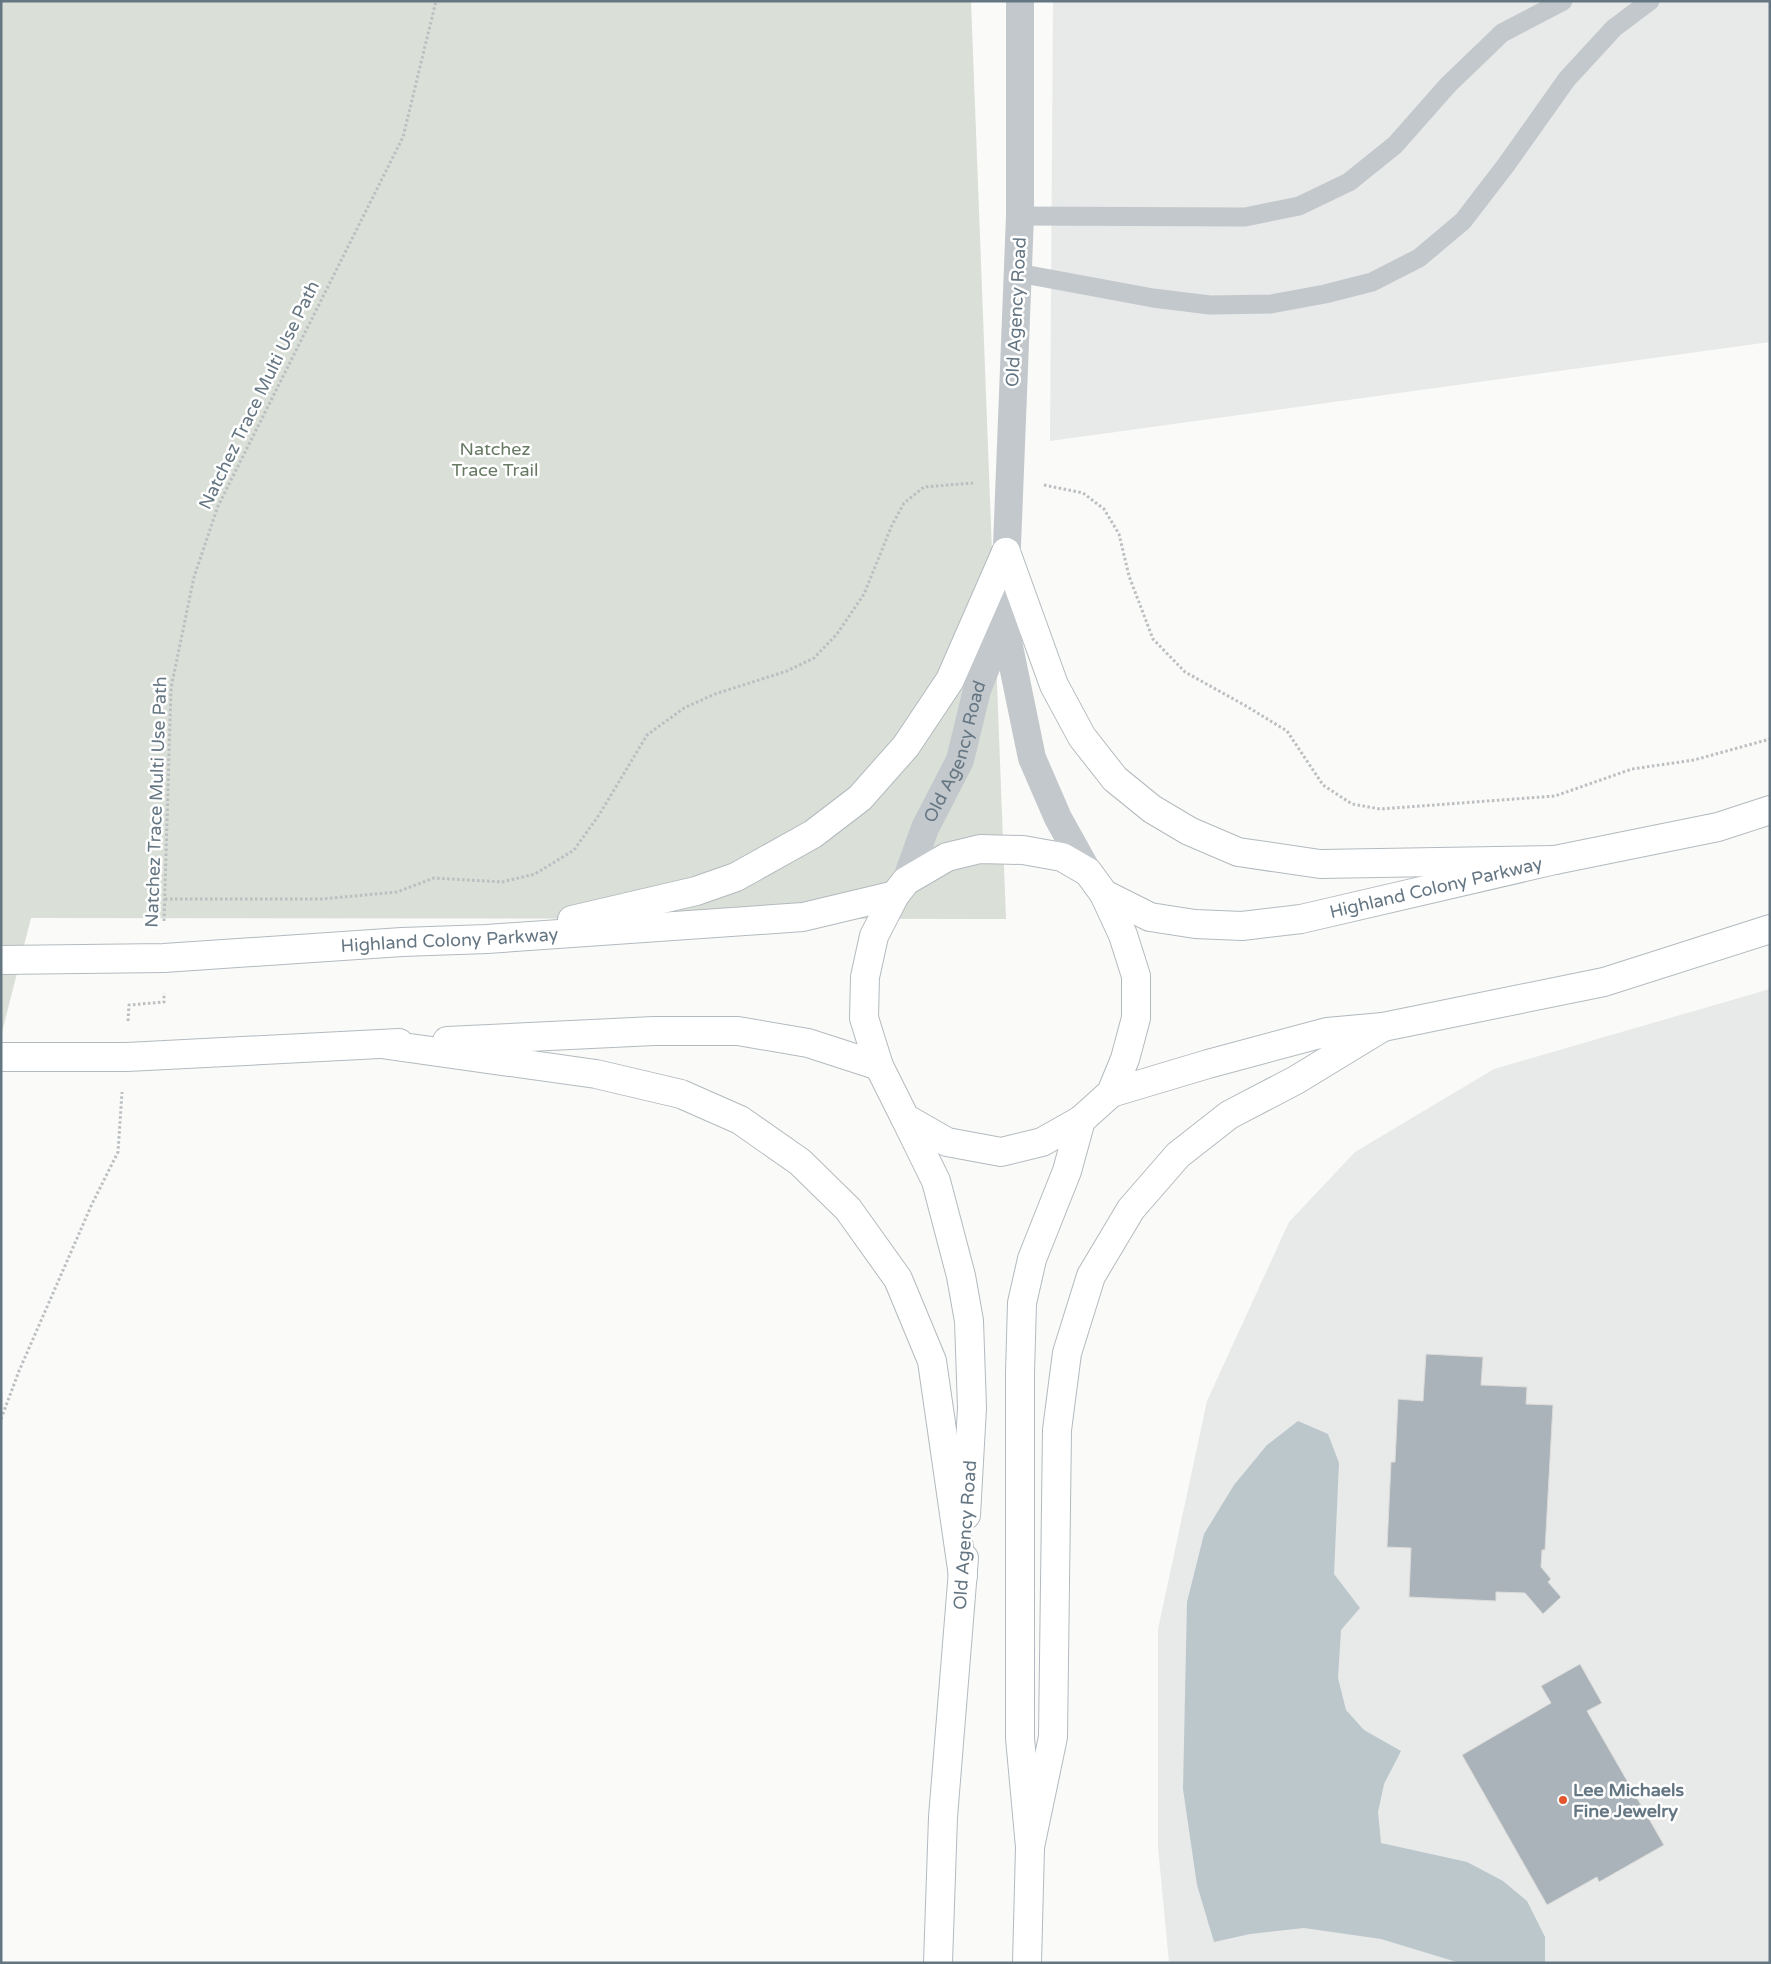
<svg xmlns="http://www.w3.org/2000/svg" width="1771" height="1964" viewBox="0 0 1771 1964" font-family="'Varela Round',sans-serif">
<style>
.built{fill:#e8e9e9}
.green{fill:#dadfd7}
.water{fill:#bbc7cb}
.building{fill:#aab3b9;stroke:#dcdcda}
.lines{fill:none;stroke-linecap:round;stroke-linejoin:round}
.secondary-casing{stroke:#b3babf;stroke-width:30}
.path{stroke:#bbbfc2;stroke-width:3;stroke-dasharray:2.5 2.5;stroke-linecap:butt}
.lane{stroke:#c3c8cc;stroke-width:19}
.street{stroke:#c3c8cc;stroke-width:28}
.secondary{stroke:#fff;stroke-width:28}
.poi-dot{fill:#e4572e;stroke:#fff;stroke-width:2}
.labels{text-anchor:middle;stroke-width:5;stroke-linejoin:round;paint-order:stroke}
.street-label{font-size:18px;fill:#657683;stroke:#fff}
.park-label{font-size:18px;fill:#687a64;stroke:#fff}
.poi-label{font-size:18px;font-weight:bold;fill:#657683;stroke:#fff;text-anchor:start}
</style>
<rect width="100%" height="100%" fill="#fafaf8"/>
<path class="built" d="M1053 1H1770V342L1050 441Z
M1770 989V1963H1169L1158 1847V1629L1207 1401 1289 1222 1355 1152 1494 1069Z"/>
<path class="green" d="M1 1H971L1006 919 31 918 1 1036Z"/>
<path class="water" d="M1298 1421 1328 1434 1339 1463 1334 1574 1360 1608 1341 1630 1338 1678 1346 1710 1364 1730 1401 1751 1384 1784 1378 1812 1381 1843 1467 1862 1503 1881 1527 1901 1545 1937V1963H1460L1381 1939 1304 1928 1250 1934 1214 1942 1197 1885 1183 1789 1187 1602 1204 1534 1234 1485 1267 1445Z"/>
<path class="building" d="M1426 1354 1483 1357 1481 1385 1527 1387 1526 1404 1553 1405 1545 1550H1542L1541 1567 1551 1579 1548 1582 1561 1597 1543 1614 1525 1593 1496 1592V1601L1409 1597 1411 1548 1387 1547 1391 1462H1395L1398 1399 1423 1401Z
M1580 1664 1602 1703 1587 1711 1664 1845 1599 1882 1597 1877 1547 1905 1462 1755 1551 1703 1541 1686Z"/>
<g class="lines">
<g class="secondary-casing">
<g id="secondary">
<path d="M1006 552 1054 685 1082 737 1115 779 1152 809 1189 831 1238 852 1320 864 1555 860"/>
<path d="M980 849 1023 850 1062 857 1088 872 1104 894 1123 935 1136 976V1018L1125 1059 1111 1093 1081 1120 1042 1142 1001 1152 947 1142 905 1118 879 1066 864 1018 865 977 874 936 895 895 906 881 947 857Z"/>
<path id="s2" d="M1104 894 1150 917 1195 924 1242 926 1301 919 1555 860 1718 827 1770 810"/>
<path d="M572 920 696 891 736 877 813 834 860 798 906 746 950 680 1006 552"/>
<path id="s3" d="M1 960 164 958 402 942 487 939 803 917 895 895"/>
<path d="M447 1041 654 1031H738L808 1043 879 1066"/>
<path d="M381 1044 596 1074 681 1094 740 1120 800 1162 848 1209 898 1279 932 1361 963 1576"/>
<path d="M1 1057H127L399 1043"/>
<path d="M1111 1093 1208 1064 1327 1032 1383 1027 1604 982 1770 929"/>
<path d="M905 1118 936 1181 961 1276 969 1321 972 1408 966 1515"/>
<path d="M1030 1847 1053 1737 1057 1430 1067 1353 1091 1276 1131 1209 1178 1155 1229 1115 1296 1080 1383 1027"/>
<path d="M938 1963 943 1817 964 1558"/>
<path d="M1027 1963 1030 1847 1020 1738V1373L1022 1303 1032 1259 1067 1171 1081 1120"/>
</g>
</g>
<path class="path" d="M1044 485 1083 493 1104 509 1119 534 1129 576 1153 639 1185 672 1246 706 1287 731 1323 785 1352 804 1380 809 1555 796 1632 769 1694 760 1770 739
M165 899H322L397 892 434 878 502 882 535 874 574 850 599 815 647 735 684 708 715 694 787 671 814 658 837 634 864 594 892 525 904 503 924 487 973 483
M164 921 171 688 194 577 218 506 403 137 436 1
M128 1021 129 1005 164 1002V993
M1 1419 19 1371 92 1204 118 1152 122 1092"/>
<path class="lane" d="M1020 216 1245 217 1299 206 1349 182 1395 145 1448 85 1502 33 1563 1
M1018 273 1153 298 1210 305 1271 304 1325 294 1372 282 1419 258 1463 221 1506 165 1567 79 1614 28 1650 1"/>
<g class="street">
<path d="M1020 1V216L1004 622 1032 758 1058 818 1088 872"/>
<path id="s1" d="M906 881 925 828 960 760 977 690 1004 622"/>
</g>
<use href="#secondary" class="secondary"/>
</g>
<circle class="poi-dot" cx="1563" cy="1800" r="5"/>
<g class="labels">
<g class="street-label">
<text transform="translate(1016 312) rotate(-87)" y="6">Old Agency Road</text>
<text transform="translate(259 395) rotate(-64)" y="6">Natchez Trace Multi Use Path</text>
<text dy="6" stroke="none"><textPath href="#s1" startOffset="139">Old Agency Road</textPath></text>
<text transform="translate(156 802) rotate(-88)" y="6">Natchez Trace Multi Use Path</text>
<text dy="6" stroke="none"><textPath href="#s2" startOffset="342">Highland Colony Parkway</textPath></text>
<text dy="6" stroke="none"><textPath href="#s3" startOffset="449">Highland Colony Parkway</textPath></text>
<text transform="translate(965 1535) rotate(-86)" y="6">Old Agency Road</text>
</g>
<g class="park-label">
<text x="495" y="455">Natchez<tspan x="495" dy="21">Trace Trail</tspan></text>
</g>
<g class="poi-label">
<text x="1573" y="1796">Lee Michaels<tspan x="1573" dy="21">Fine Jewelry</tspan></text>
</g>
</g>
<rect width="1771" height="1964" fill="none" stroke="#657683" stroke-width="5"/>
</svg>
